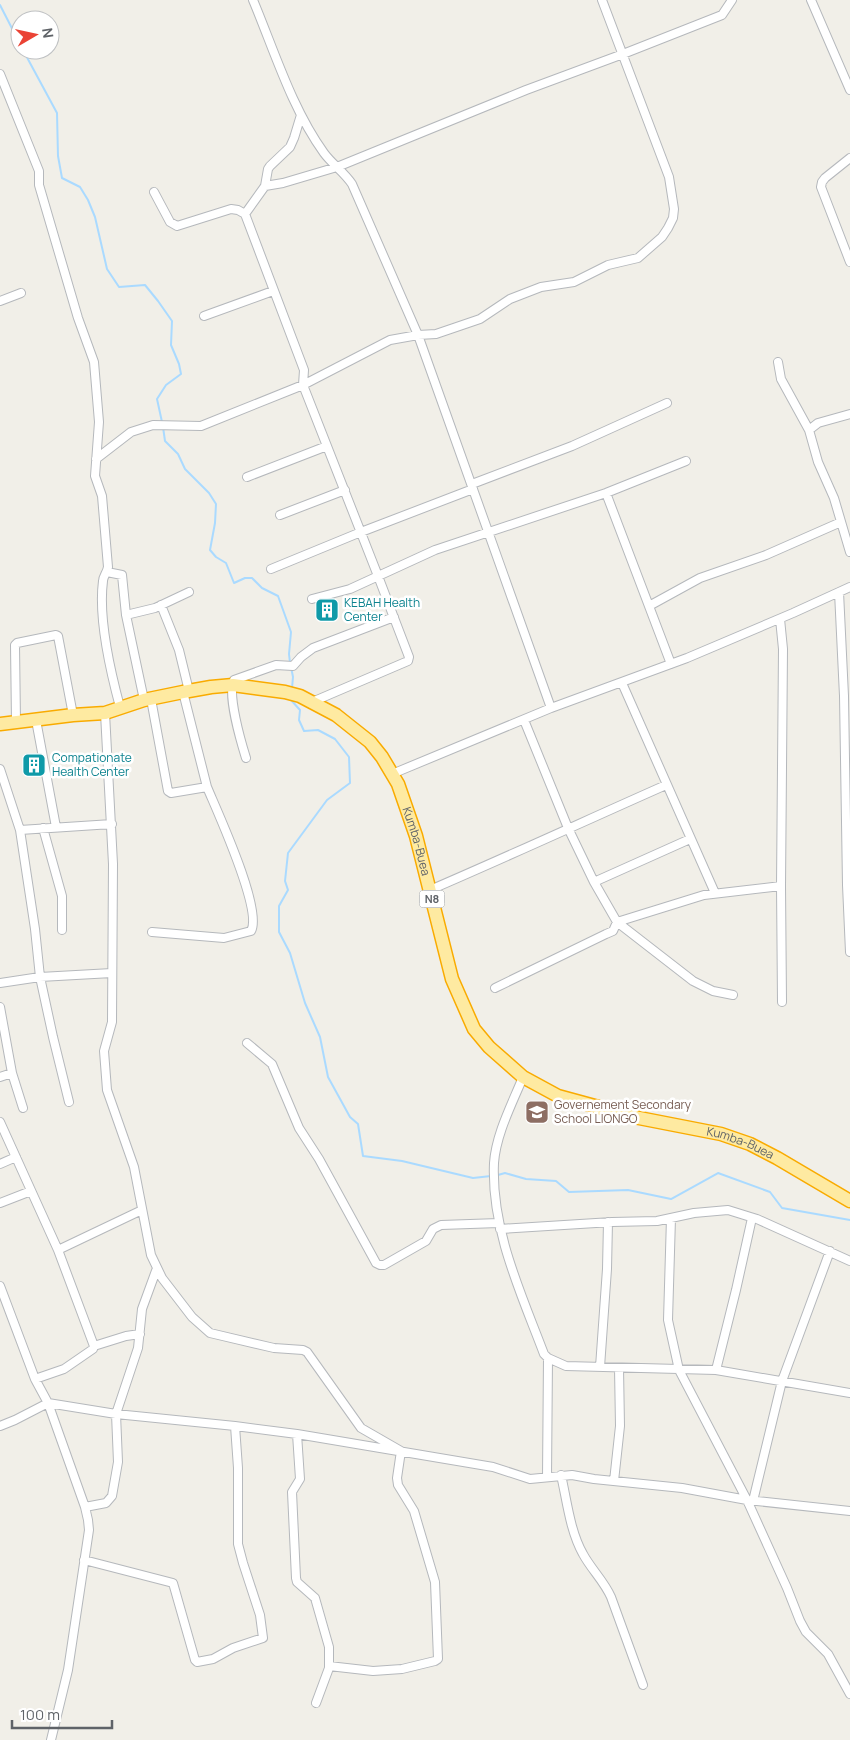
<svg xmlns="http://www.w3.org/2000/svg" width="850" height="1740" viewBox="0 0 850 1740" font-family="Manrope,sans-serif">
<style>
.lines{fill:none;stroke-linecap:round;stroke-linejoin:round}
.stream{stroke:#aadaff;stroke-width:2}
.minor-casing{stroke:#b5b8bc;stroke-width:10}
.trunk-casing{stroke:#f9ab00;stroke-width:15}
.minor{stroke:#fff;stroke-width:8}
.trunk{stroke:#feeaa1;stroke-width:12}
.labels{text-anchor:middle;stroke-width:5;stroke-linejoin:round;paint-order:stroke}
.shield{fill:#fff;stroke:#8f9295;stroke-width:1}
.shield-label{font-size:11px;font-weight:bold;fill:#5f6368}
.culture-label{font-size:12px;fill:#0d838f;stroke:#fff;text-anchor:start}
.street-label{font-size:12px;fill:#5f6368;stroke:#fff}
.education-label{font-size:12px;fill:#785e54;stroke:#fff;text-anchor:start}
</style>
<rect width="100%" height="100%" fill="#f1efe8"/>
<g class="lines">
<path class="stream" d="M0 5 20 44
M23 50 57 113 58 156 62 178 80 187 88 200 95 217 107 269 119 287 145 285 158 301 172 321 171 345 179 364 181 374 166 385 157 399 162 422
M163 427 165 441 178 454 185 469 209 493 216 504 215 523 210 550 216 557 226 563 234 583 245 578H252L262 588 278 596 291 632 289 654 290 663
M291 667 293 677 292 688
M291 700 300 710 299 720 304 731 318 730 335 739 349 757 350 783 327 800 288 853 285 881 288 890 279 906V932L290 953 305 1003 320 1037 328 1077 350 1117 358 1124 363 1156 402 1161 473 1178 491 1176
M498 1175 505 1173 526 1179 556 1181 569 1192 628 1190 671 1199 718 1173 770 1192 782 1208 850 1220"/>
<g class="minor-casing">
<path id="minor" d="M253 0C274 50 292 109 324 153 332 164 344 172 352 184L418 335 436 334 480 319 510 299 541 287 574 282 608 265 638 258 662 237 668 228 673 218 674 209 669 177 602 0
M811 0 850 90
M0 74 39 171V185L78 318 94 362 99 422 95 476 102 496 108 567C107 573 103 576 103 581 98 619 110 670 120 707
M850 158 825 178 822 182 821 187 850 262
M265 186 283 183 337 167 526 90 623 54 722 15 732 0
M154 192 170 222 177 226 231 209 238 210 245 214 301 362 304 370 303 385 378 576 409 657 408 661 312 702
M245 214 265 186 268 169 270 166 290 147 294 138 301 115
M0 301 21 293
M204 316 273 291
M778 362 781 379 809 430 818 462 834 498 850 552
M809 430 818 423 850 414
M96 459 131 432 153 425 201 426 303 385 390 340 418 335 551 708
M247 477 327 446
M472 484 572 446 667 403
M606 493 671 664
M280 515 345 490
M271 569 361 532 473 489
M107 572 122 575 126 615 144 700
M839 592 844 696 847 885 850 952
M312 599 350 589 435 550 606 493 686 461
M161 605 179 650 189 691
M649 606 700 578 766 555 841 522
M126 615 155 608 189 592
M780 619 783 649 781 886 782 1002
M622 683 715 893
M183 692 207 787
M151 699 168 791 171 793 207 787C217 811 263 910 251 931L224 938 152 932
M105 713 113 864 112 1022 104 1051 107 1090 134 1167 151 1255 162 1278 192 1317 210 1333 274 1348 303 1350 307 1352 361 1428 401 1451
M36 720 56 827
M524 720 568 828 594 882 617 922 693 981 713 991 733 995
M16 722 15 645 17 643 56 635 58 636 73 715
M246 758C241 742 227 694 234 680L276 665 293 666 301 657 313 648 394 617
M0 769 20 830 35 929 40 977 53 1037 69 1102
M392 774 551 708 687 658 793 613 850 587
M43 828 62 896V930
M20 830 112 824
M594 882 690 839
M430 890C509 856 587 820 666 785
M0 983 40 977 112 973
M495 988 606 934 613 931 617 922 704 895 781 886
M0 1007 12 1073 23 1108
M247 1043 272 1064 299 1128 319 1159 376 1263 380 1265H384L426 1241 433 1229 441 1225 499 1223
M0 1077 12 1073
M523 1077C512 1104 496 1134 494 1163 491 1230 521 1293 544 1354L548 1358 547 1477
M0 1122 58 1250 94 1346
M0 1164 16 1157
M0 1203 31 1191
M671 1218 668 1320 679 1370 747 1500 787 1588 800 1621 806 1632 828 1654 850 1694
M500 1229 612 1222 657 1221 694 1213 728 1210 757 1219 850 1261
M58 1250 142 1210
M0 1286 35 1379 48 1403 85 1507 88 1520 89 1530 68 1670 51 1740
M548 1358 566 1366 716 1370 850 1393
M600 1367 607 1269 608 1222
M716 1370 736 1290 752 1218
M35 1379 64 1369 93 1349 94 1346 126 1336 140 1334
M0 1426 15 1420 48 1403 116 1414 235 1426 297 1434 493 1467 530 1479 572 1475 594 1479 682 1488 747 1500 850 1511
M297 1434 300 1479 292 1492 296 1578 297 1582 315 1598 329 1647V1668L316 1703
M561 1475C567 1501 570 1531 583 1554 591 1569 604 1581 611 1597L643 1685
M614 1481 620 1426 619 1368
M753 1501 782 1381 830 1251
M85 1507 106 1503 112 1496 118 1462 116 1414 138 1348 142 1309 157 1268
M84 1560 173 1583 195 1660 197 1662 213 1659 233 1648 263 1638 260 1615 243 1563 238 1544V1468L235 1426
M329 1666 373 1671 402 1669 435 1661 438 1659 435 1582 414 1511 398 1485 397 1478 401 1451"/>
</g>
<g class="trunk-casing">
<g id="trunk">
<path id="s1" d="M0 724 73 715 105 713 144 700 183 692 211 687 233 685 285 692 300 696 336 715 370 742 382 757 398 784 416 836 452 979 474 1029 489 1047 523 1077 558 1096 639 1118 721 1134 750 1144 777 1158 850 1201"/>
</g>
</g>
<use href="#minor" class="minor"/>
<use href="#trunk" class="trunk"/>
</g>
<defs>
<g id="building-square" transform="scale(1.25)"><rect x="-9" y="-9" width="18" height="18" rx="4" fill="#0f9aa8" stroke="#fff"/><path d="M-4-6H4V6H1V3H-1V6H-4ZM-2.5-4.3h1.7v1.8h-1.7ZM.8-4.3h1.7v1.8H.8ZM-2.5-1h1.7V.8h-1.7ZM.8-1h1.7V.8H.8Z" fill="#fff"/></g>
<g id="school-square" transform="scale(1.25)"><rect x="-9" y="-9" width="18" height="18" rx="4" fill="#8d6e63" stroke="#fff"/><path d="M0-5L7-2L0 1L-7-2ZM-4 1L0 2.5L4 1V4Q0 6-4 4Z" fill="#fff"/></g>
</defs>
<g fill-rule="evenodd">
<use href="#building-square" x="327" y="610"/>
<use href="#building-square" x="34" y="765"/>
<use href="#school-square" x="537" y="1112"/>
</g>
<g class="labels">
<rect class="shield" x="419.5" y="890.5" width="25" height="17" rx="4"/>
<g class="shield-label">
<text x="432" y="903">N8</text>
</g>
<g class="culture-label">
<text x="344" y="607">KEBAH Health<tspan x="344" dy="14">Center</tspan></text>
<text x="52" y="762">Compationate<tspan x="52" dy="14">Health Center</tspan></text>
</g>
<g class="street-label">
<text dy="4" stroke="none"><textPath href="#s1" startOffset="500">Kumba-Buea</textPath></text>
<text dy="4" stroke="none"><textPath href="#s1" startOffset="994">Kumba-Buea</textPath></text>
</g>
<g class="education-label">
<text x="554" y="1109">Governement Secondary<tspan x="554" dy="14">School LIONGO</tspan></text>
</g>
</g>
<g transform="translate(35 35) rotate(81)"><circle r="24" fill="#ffffff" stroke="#bfc1c3"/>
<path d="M0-4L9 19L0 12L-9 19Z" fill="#ea4335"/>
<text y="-8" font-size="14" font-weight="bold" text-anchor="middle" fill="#5f6368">N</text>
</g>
<path d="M12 1720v8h100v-8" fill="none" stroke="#5f6368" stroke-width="2.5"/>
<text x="20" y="1720" font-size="15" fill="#5f6368" stroke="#ffffff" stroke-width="4" paint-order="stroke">100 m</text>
</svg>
